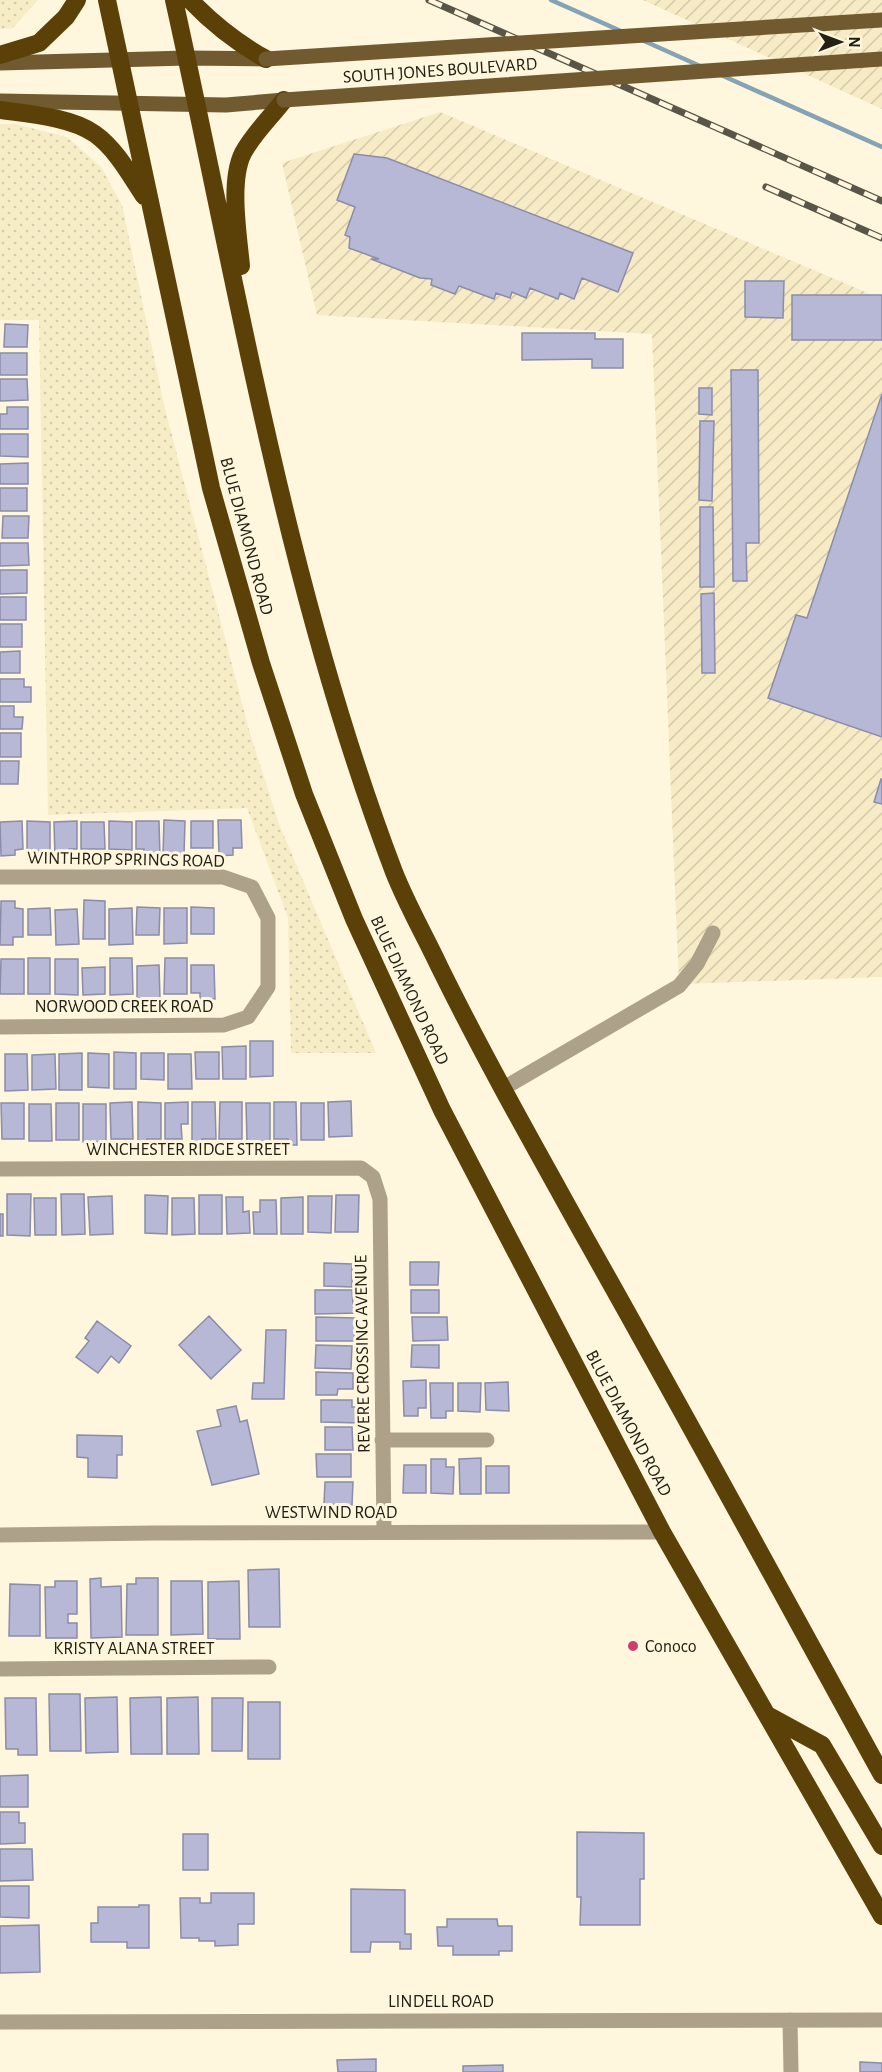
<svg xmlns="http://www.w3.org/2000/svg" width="882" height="2072" viewBox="0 0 882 2072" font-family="'Alegreya Sans',sans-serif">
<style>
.industrial{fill:url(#industrial-furrows)}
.sand{fill:url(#sand-dots)}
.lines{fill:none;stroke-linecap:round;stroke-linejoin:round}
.stream{stroke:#86a3b5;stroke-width:4.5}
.building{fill:#b7b8d5;stroke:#8b8ca8;stroke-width:1.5}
.minor{stroke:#aea18a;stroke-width:15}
.major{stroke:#715a30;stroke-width:15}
.highway{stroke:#5b4107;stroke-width:18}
.rail-casing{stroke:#5a5647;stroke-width:7}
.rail{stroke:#fef6dd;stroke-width:4.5;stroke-dasharray:14;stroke-linecap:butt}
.major-bridge{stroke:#715a30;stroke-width:15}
.poi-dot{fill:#cc3f6e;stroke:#fef6dd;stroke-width:2}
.labels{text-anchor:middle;stroke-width:6;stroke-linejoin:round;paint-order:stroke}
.street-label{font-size:18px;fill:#232014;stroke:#fef6dd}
.poi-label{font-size:18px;fill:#232014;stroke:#fef6dd;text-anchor:start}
</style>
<defs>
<pattern id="industrial-furrows" width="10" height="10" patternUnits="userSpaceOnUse" patternTransform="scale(1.5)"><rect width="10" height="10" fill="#f7ebc5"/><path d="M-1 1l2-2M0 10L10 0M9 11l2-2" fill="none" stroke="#d3c9a8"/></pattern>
<pattern id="sand-dots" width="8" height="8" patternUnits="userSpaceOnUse" patternTransform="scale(1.5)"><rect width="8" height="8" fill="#f6edc7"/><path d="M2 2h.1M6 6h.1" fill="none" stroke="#d3cbaa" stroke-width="1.8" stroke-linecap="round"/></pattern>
</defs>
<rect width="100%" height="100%" fill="#fef6dd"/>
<path class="industrial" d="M643 0H882V109Z
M440 112 882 299V977L679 984 652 334 317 315 282 163Z"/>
<path class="sand" d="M0 0H38L13 28 0 29Z
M0 124H15L67 137 101 167 122 205 164 405 249 730 279 824 376 1053H291L288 918 247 808 48 815 39 320H0Z"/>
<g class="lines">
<path class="stream" d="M551 0 623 32
M642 40 700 66
M721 75 882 147"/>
</g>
<path class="building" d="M354 154 387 158 633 253 618 292 582 278 574 299 560 293 558 299 530 288 526 298 512 292 510 298 496 293 494 299 459 286 455 294 431 285 432 279 420 278 371 259H379L349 248 350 237 345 235 355 207 337 200Z
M745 281H784L783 318 745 317Z
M792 295H882V340H792Z
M5 324 28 325 27 347H4Z
M522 333H595V339H623V368H592V359L522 360Z
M0 353H27V375H0Z
M731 370H758L759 543H746L747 581H733Z
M0 379H27L28 400 0 401Z
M699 388H712V415L699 414Z
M882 394V737L768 698 796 615 807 618Z
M7 407H28V429H0V414H7Z
M700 421H714L712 501 699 500Z
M0 434H28V457L0 456Z
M28 463V484H0V464Z
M0 488H27V511H0Z
M700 507H713L714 587H700Z
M3 516H29L28 538H2Z
M0 543H28L29 565 0 566Z
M0 570H27V593L0 594Z
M714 593 715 673H702L701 594Z
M0 597H26V620H0Z
M0 624H22V647H0Z
M20 651V673H0V652Z
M0 679H24V687H31V702H0Z
M0 706H14V717H23L22 729H0Z
M0 733H21V757H0Z
M0 761H19L18 784H0Z
M881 779H882V804L874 802Z
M164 820 185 821 184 855H163Z
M218 820H241L242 848H233V855L219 856Z
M22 821 23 849 15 850V855L1 856 0 822Z
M27 821 50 822V853L27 852Z
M77 821V849H69V857H55L54 822Z
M109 821 132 822V850L109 849Z
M136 821H159L160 857H144V849H136Z
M191 821H213V848H191Z
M81 822H104L105 849H81Z
M84 900 105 901V939H83Z
M1 901H15V908L23 909V937H13V945H0Z
M137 907 160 908 159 935H136Z
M191 907 214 908V934H191Z
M50 908 51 935H28V909Z
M132 908 133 944 109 945V909Z
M164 908H187V943L164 944Z
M77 909 79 944 56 945 55 910Z
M28 958H50V994H28Z
M110 958H132L133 994 110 995Z
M165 958H187V994H164Z
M1 959H24V994H0Z
M55 959H78V995L55 994Z
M159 965 160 998H137V966Z
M191 965H214L215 999H200V993H191Z
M105 967V994L83 995 82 968Z
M250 1041H273V1076L250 1077Z
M246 1046V1079H223L222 1047Z
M114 1052 136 1053V1089H114Z
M195 1052H219V1079H196Z
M82 1053V1090H59V1054Z
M88 1053 109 1054V1088L88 1087Z
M141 1053H164V1080L141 1079Z
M5 1054H27L28 1090 5 1091Z
M55 1054 56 1089 32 1090V1055Z
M168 1054H191L192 1089H168Z
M351 1101 352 1136 329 1137 328 1102Z
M132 1102 133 1139H111L110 1103Z
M138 1102 161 1103V1139H147V1146H138Z
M188 1102V1124H181L182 1139H165V1103Z
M192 1102H215L216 1139H202V1146H192Z
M220 1102H242V1139H219Z
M274 1102H296L297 1145H288V1139H274Z
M1 1103H24V1139H2Z
M56 1103H79V1140H56Z
M246 1103H270V1141H247Z
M301 1103H324V1140H301Z
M29 1104H51L52 1141H29Z
M83 1104H106V1142H83Z
M7 1194H31L30 1236 7 1235Z
M61 1194H84L85 1234 62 1235Z
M145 1195 168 1196 167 1234 145 1233Z
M199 1195H222V1234H199Z
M336 1195H359L358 1232H335Z
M112 1196 113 1234 90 1235 88 1197Z
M308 1196H332L331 1233 308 1232Z
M226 1197H243V1212L249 1211 250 1233 227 1234Z
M303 1197V1234H281V1198Z
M34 1198H56V1235H35Z
M172 1198H194L195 1234 172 1235Z
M260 1200H276L277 1234H254L253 1212H260Z
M0 1214H3V1236H0Z
M410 1262H439L438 1285H410Z
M324 1263 352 1264V1287L324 1286Z
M315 1290H352L353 1304H359V1313L315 1314Z
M411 1290H439V1313H411Z
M209 1316 241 1350 211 1379 179 1345Z
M316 1317 355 1318 354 1341H316Z
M412 1317H447L448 1340 413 1341Z
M97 1321 131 1346 119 1363 111 1356 98 1373 76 1357 89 1341 85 1338Z
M266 1330H286L284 1399H252L253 1383H264Z
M316 1345 352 1346 351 1369 315 1368Z
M412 1345H439V1368L411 1367Z
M316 1372 353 1373V1389H338L337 1395H316Z
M426 1380V1408H418V1416H404L403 1381Z
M508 1382 509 1411 486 1410 485 1383Z
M430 1383H453V1411H446V1418H431Z
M458 1383H481L480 1412 458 1411Z
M321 1400H352V1407H360V1423L321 1422Z
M236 1406 240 1422 247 1420 259 1474 212 1485 197 1431 221 1426 217 1410Z
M325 1427H352L353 1450H325Z
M77 1435 122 1436V1455H117V1478L88 1477V1458L77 1457Z
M316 1454H351V1477H317Z
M481 1458V1494H460L459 1459Z
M431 1459H446V1467H454L453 1494 431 1493Z
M404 1465H426V1493H403Z
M486 1466H509V1493H486Z
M325 1482H353L352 1505 324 1504Z
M279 1569 280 1627H249L248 1570Z
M101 1578V1587L121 1586 122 1637 91 1638 90 1579Z
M136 1578H158V1635H126L127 1584H136Z
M55 1581H77V1614H68V1623H77V1638H46L45 1587H55Z
M171 1581H202L203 1634 171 1635Z
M239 1581 240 1639H208V1582Z
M10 1584 40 1585V1636H9Z
M49 1694H80L81 1751H50Z
M117 1697 118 1752 86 1753 85 1698Z
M161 1697 162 1754H131L130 1698Z
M198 1697 199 1754H167V1698Z
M5 1698H36L37 1755H18V1749H6Z
M212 1698H243L242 1751H212Z
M248 1702H280V1759H248Z
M28 1775V1807H0V1776Z
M0 1812H19V1823H25V1843L0 1844Z
M577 1832 644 1833V1879H640V1925H580L581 1897H577Z
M183 1834H208V1870H183Z
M0 1849H32L33 1880 0 1881Z
M0 1886H29V1918L0 1917Z
M351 1889 405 1890V1934H411V1949H400V1942H371L370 1952H351Z
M211 1893H254V1924H238V1945L215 1946V1941H199V1938H181L180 1898H200V1903H211Z
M139 1905H149V1948H127V1942H91V1923H98V1907H139Z
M447 1919H497L498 1926H512V1951H499V1955H453V1946H438L437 1927H447Z
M39 1925 40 1972 0 1973V1926Z
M376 2059V2072H338L337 2060Z
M860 2062 882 2063V2072H860Z
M503 2065V2072H463V2066Z"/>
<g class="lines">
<path class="minor" d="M0 877H223L252 887 268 918V987L248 1017 224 1025 0 1027
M502 1089 679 986 697 964 713 933
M0 1169 361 1168 373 1177 380 1199 384 1532
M382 1440H487
M0 1535 154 1533 662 1532
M0 1669 269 1667
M790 2020 791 2072
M0 2022 882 2020"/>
<path class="major" d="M0 63 187 58 266 59
M0 101 226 105 284 100"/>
<path class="highway" d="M107 0 211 488 261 663 304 794 354 919 442 1110 662 1532 882 1916
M174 0C239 293 287 591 394 872 407 905 425 936 440 968 486 1061 537 1151 587 1241 687 1418 784 1597 882 1775
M190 0C213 24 237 43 266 59
M0 55 39 43 66 17 77 0
M0 110C29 114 71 117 95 134 116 149 130 175 144 196
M241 266C238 234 229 181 243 153 253 134 271 117 284 100
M767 1715 822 1745 882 1846"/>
<g class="rail-casing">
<path id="rail" d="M429 0 882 201
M766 187 882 238"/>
</g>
<use href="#rail" class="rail"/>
<path class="major-bridge" d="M266 59 882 20
M284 100 882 59"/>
</g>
<circle class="poi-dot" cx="633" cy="1646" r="6"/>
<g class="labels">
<g class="street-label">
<text transform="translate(440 70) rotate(-4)" y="6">SOUTH JONES BOULEVARD</text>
<text transform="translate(247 536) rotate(75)" y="6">BLUE DIAMOND ROAD</text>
<text transform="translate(126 859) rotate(1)" y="6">WINTHROP SPRINGS ROAD</text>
<text transform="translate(410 990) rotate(65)" y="6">BLUE DIAMOND ROAD</text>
<text x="124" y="1012">NORWOOD CREEK ROAD</text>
<text x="188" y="1155">WINCHESTER RIDGE STREET</text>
<text transform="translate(362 1354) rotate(-91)" y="6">REVERE CROSSING AVENUE</text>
<text transform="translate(629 1423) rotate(62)" y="6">BLUE DIAMOND ROAD</text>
<text x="331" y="1518">WESTWIND ROAD</text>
<text x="134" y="1654">KRISTY ALANA STREET</text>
<text x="441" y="2007">LINDELL ROAD</text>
</g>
<g class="poi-label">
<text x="645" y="1652">Conoco</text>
</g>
</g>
<g transform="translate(840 42) rotate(90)" stroke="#fef6dd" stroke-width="4.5" paint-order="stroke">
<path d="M0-4.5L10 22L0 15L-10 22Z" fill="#232014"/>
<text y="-9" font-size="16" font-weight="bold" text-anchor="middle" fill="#232014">N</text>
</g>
</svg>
